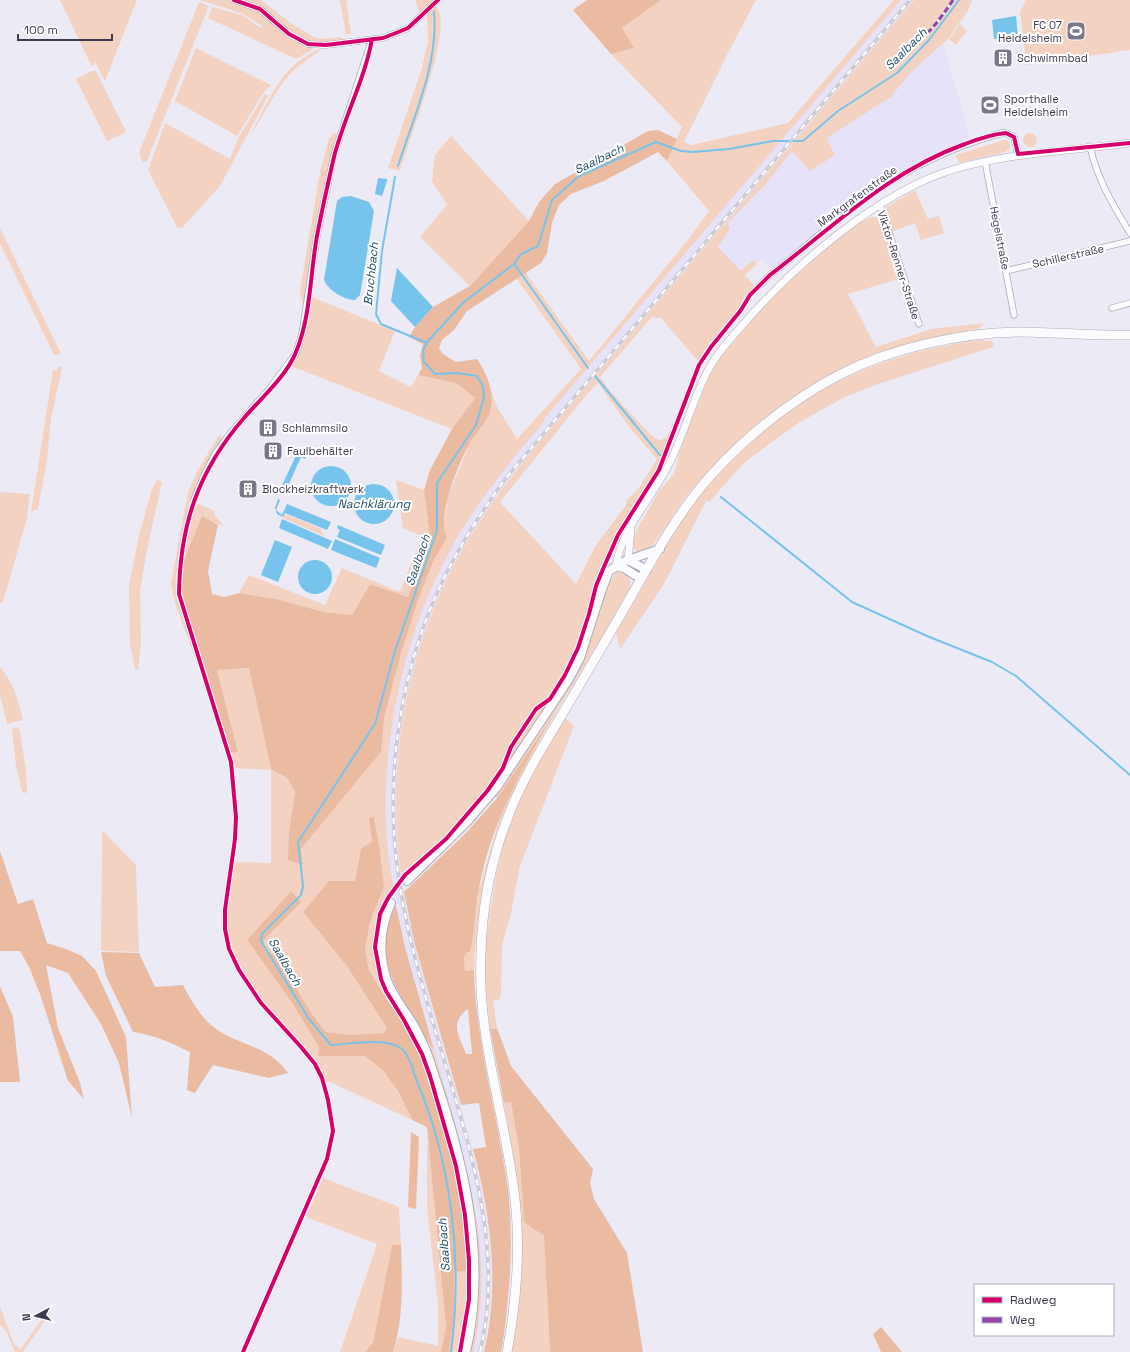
<svg xmlns="http://www.w3.org/2000/svg" width="1130" height="1352" viewBox="0 0 1130 1352" font-family="'Space Grotesk',sans-serif">
<style>
.built{fill:#e6e2f9}
.green{fill:#f4d2c1;fill-rule:evenodd}
.forest{fill:#ebbba1;fill-rule:evenodd}
.water{fill:#76c3ec}
.lines{fill:none;stroke-linecap:round;stroke-linejoin:round}
.stream{stroke:#76c3ec;stroke-width:2}
.minor-casing{stroke:#adaab7;stroke-width:7}
.tertiary-casing{stroke:#adaab7;stroke-width:8}
.secondary-casing{stroke:#adaab7;stroke-width:10}
.primary-casing{stroke:#adaab7;stroke-width:10}
.minor{stroke:#fcfcfe;stroke-width:5.5}
.tertiary{stroke:#fcfcfe;stroke-width:7}
.secondary{stroke:#fcfcfe;stroke-width:8}
.primary{stroke:#fcfcfe;stroke-width:9}
.rail-casing{stroke:#cccbcf;stroke-width:3.5}
.rail{stroke:#fff;stroke-width:2;stroke-dasharray:6;stroke-linecap:butt}
.quiet{stroke:#8e44ad;stroke-width:3;stroke-dasharray:6 3;stroke-linecap:butt}
.cycleway-casing{stroke:#fff;stroke-width:6}
.cycleway{stroke:#d6006c;stroke-width:4}
.labels{text-anchor:middle;stroke-width:4;stroke-linejoin:round;paint-order:stroke}
.poi-label{font-size:11px;fill:#3d3a4d;stroke:#fff;text-anchor:start}
.street-label{font-size:11px;fill:#3d3a4d;stroke:#fff}
.water-label{font-size:12px;font-style:italic;fill:#224e66;stroke:#fff}
</style>
<rect width="100%" height="100%" fill="#eceaf5"/>
<path class="built" d="M901 0H914L509 480 482 518 458 557 438 599 423 639 410 683 401 734 397 774V820L400 863 415 945 476 1160 487 1213 492 1260 491 1302 484 1352H473L480 1301 481 1260 477 1213 466 1163 405 947 390 865 386 821 387 774 392 723 400 681 413 636 428 595 449 553 473 513 500 474 545 418Z
M943 42 970 138 940 150 899 171 842 211 774 267 769 266 762 259 757 264 753 260 741 272 718 247 730 229 728 223 764 186 792 151 835 155 827 138 891 97 910 73Z"/>
<path class="green" d="M60 0H137L105 81 95 62 92 67Z
M200 0H261L289 22 314 37 319 39 342 37 343 40 316 43 312 50 296 59 208 18 212 7 242 15 261 28 262 26 243 14Z
M340 0H346L351 34H346Z
M415 0H434L420 14Z
M661 0H756L727 55 684 142 691 145 788 123 894 0H901L545 418C544 425 531 436 526 443 497 478 470 513 449 553 405 634 384 729 386 821 387 836 388 852 390 867 391 873 393 880 393 886 393 894 383 904 380 912 365 951 380 984 400 1017L387 1000 369 970 365 949 370 922 384 887 380 850 374 817 370 818 372 842 361 848 355 881 303 912 346 965 387 1028 384 1033 350 1035 326 1032 264 949V940L276 928 291 891 247 940 292 1003 319 1047 318 1056C327 1056 358 1053 365 1056 387 1065 403 1100 412 1120L330 1082H326C319 1060 300 1043 284 1026 259 1000 232 965 227 928 224 907 231 883 234 862L271 863V770L233 768 230 753 238 752 217 670 249 668 271 769 287 778 295 792 289 832 303 865 301 849 381 752 384 719 400 657 418 600 433 562 447 538 443 531 448 496 469 445 491 409V391L497 407 517 439 581 369 517 279 525 272 589 361 691 236 709 211 667 161 682 127 611 54 634 48 622 28Z
M914 0H952C940 17 928 37 908 46L907 48C929 39 941 19 955 0H972L969 9 948 39 910 73 891 97 827 138 835 155 810 171 792 151 764 186 728 223 730 229 718 247 741 271 753 260 757 264 745 275 755 287 702 357 658 470 605 569 571 660 548 698 551 699 513 757 465 820 401 874C385 771 407 647 459 556 481 516 508 480 537 445ZM652 317 661 318 698 361 669 433C667 437 663 442 657 439 649 435 604 385 600 377ZM598 383 630 428 657 459 639 488 627 500 626 505 596 545 576 584 500 502 588 393Z
M1026 0H1130V50L1027 65 1020 12Z
M199 2 207 5 208 8 147 161 143 162 139 153Z
M435 6C457 19 408 144 401 167L399 171 388 168 422 68 428 41 427 14Z
M960 24 967 31 956 45 949 39Z
M326 47C314 55 303 62 293 71 275 89 265 115 250 135 270 99 282 61 326 47Z
M196 48 271 85 264 92 237 136 175 101Z
M92 71H96L126 132 107 141 76 79Z
M265 94 268 96 220 186 182 228 177 227 148 170 165 123 230 159 239 137Z
M1023 140a7 7 0 1 1 14 0a7 7 0 1 1-14 0Z
M333 133 338 135 316 224 304 310 300 291 320 172 329 139Z
M451 136 529 221 470 286 420 237 447 205 432 181 435 155Z
M1004 140H1008L1010 144 1009 149 1005 152 959 163 956 155Z
M915 190 928 219 939 216 944 233 921 240 915 223 891 232 883 209Z
M872 217 880 218 899 279 848 294 876 347 931 329 985 323 980 327 978 331 880 354 769 416 725 454 688 494 654 544 645 552 638 553 632 546 636 531 659 491 674 474 679 454 692 419 709 376 720 358 773 295 831 245 861 222Z
M0 228 61 354 54 355 0 243Z
M312 297 395 331 379 371 411 387 418 375 456 383 475 398 452 429 291 366 304 334Z
M980 340 991 341 994 343 993 347 878 384 843 398 800 422 761 450 744 463 710 501H706L664 584 620 649 616 633C639 595 660 554 685 516 731 446 808 387 888 361 917 351 949 344 980 340Z
M58 366 62 368 51 418 47 460 38 509 31 512 53 370 57 371Z
M220 434 222 440 203 472 189 504 177 570 176 594 201 674 175 603 171 584 188 492 198 470Z
M157 480 162 482 148 545 140 590 141 643 138 670H135L130 643 129 586 139 535 152 489Z
M396 480 424 490 430 538 408 597 370 584 352 615 324 612 276 599 239 593 249 575 325 605 342 568 400 592 422 536 403 528Z
M0 492 30 494 27 518 3 602 0 604Z
M199 504 215 511 214 515 225 527 202 517 182 565 195 505Z
M285 514 322 529 321 532 324 534V536L283 518Z
M621 571 629 576 631 586C591 661 540 730 506 808 487 853 476 921 474 970L465 971 464 957 467 952H470L479 889 502 810 519 775 550 720 497 798 496 796 553 712 580 668 609 583 616 573Z
M0 667C14 683 18 700 23 720L7 724 0 695Z
M564 717 574 726 520 866 511 913 502 946 501 996 498 1000H493L497 1028 490 1029 483 959 495 880 506 832 525 785Z
M19 727 26 770 27 793 22 792 16 766 12 729Z
M103 831 136 865 139 952 101 951 102 835Z
M424 1038 427 1039 434 1050C462 1148 498 1250 473 1352H469C497 1242 457 1141 424 1038Z
M511 1102 519 1149 524 1221 544 1236 550 1352H512C518 1310 523 1267 521 1224 519 1183 511 1143 504 1103Z
M429 1145 446 1326 441 1352H393L398 1337 438 1346V1304L427 1208V1146Z
M323 1178 399 1207 401 1245H392L373 1343 365 1352H340L377 1244 306 1217Z
M468 1271 467 1306 459 1351 449 1352 454 1316V1272Z
M0 1307 14 1344 21 1349 48 1310 51 1312 23 1352H15L6 1331 0 1325Z"/>
<path class="forest" d="M587 0H661L622 28 634 48 611 54 573 10Z
M658 130 677 139 667 161 658 152 604 181 571 194 559 205 552 223 547 253 541 263 467 311 454 330 442 340 439 348 443 354 456 362 477 359C487 374 494 390 491 408 490 418 474 435 469 445 458 464 436 518 447 538L433 562 418 600 400 657 384 719 381 752 301 849 303 865 288 860 289 832 295 792 287 778 271 769 249 668 217 670 238 752 230 753 182 600V565L202 516 218 525 208 571 212 594 224 597 239 593 276 599 324 612 352 615 370 584 408 597 430 538 424 490 430 470 452 429 475 398 456 383 418 375 422 368 420 356 423 344 409 337 415 327 433 307 470 286 529 221 539 202 555 184 648 131Z
M554 714C521 770 491 824 479 888 475 909 475 931 470 952H467L464 957 465 971 474 970C476 1045 498 1116 508 1190 514 1243 510 1294 502 1347L501 1352H484C500 1286 491 1214 473 1149L486 1147 479 1103 461 1105 415 945 404 892 466 833 497 798ZM468 1009 472 1054H466C460 1037 448 1023 468 1009Z
M374 817 380 850 384 887 370 922 365 949 369 970 387 1000 406 1025 422 1060 454 1166 462 1210 468 1271 454 1272V1317L449 1352H441L446 1326 427 1127 412 1120 398 1091 383 1070 365 1056H318L319 1047 292 1003 247 940 291 891 301 902 264 940V949L275 955 310 1011 326 1032 350 1035 384 1033 387 1028 346 965 303 912 329 881H355L361 848 372 842 369 818Z
M0 851 18 904 33 899 47 943 66 949 82 956 96 971 126 1037 132 1118 119 1063 101 1024 68 973 46 965 58 1028 80 1083 84 1099 68 1081 40 994 29 967 20 951H0Z
M396 905 405 947 434 1050 427 1039 424 1038C399 990 370 962 396 905Z
M101 952 139 953 155 987 183 985C191 1000 198 1013 211 1025 236 1046 266 1043 288 1073L269 1078 213 1065 195 1093 187 1090 190 1052C172 1043 154 1035 133 1032L106 976Z
M0 986 13 1017 20 1082H0Z
M497 1028 511 1066 593 1169 590 1183 594 1199 627 1253 643 1352H550L544 1236 524 1222 519 1149 511 1102 504 1103 490 1029Z
M411 1132 419 1137 416 1209 408 1207Z
M392 1245H401C402 1280 404 1318 393 1352H365L373 1343Z
M881 1327 902 1352H881L873 1334Z"/>
<path class="water" d="M1016 16 1018 36 994 39 992 20Z
M378 178 387 179V181L382 196 375 194Z
M351 196 369 202 374 211 360 295 355 300C344 300 328 290 324 280L337 201 342 197Z
M397 268 433 307 415 327 391 301Z
M298 451 300 452 299 456 301 457 304 452 308 454 305 459 301 457 288 486H286L282 494 279 492Z
M311 486a20 20 0 1 1 40 0a20 20 0 1 1-40 0Z
M354 504a20 20 0 1 1 40 0a20 20 0 1 1-40 0Z
M278 499 280 500 276 510 282 515 287 504 331 522 327 530 285 513 283 517 277 514 275 508Z
M282 519 332 541 328 549 279 528Z
M338 525 385 545 381 555 337 537 340 530 337 528Z
M335 539 380 558 376 568 331 550Z
M275 540 292 547 278 582 261 575Z
M298 577a17 17 0 1 1 34 0a17 17 0 1 1-34 0Z"/>
<g class="lines">
<path class="stream" d="M398 166C413 119 439 63 434 12
M395 177 382 251 376 314 381 324 427 343
M515 265 588 368
M595 376 660 455
M721 497 852 602 927 636 992 662 1016 676 1130 775
M451 1352C463 1261 452 1163 416 1079 413 1070 409 1054 402 1049 387 1037 350 1044 331 1045L309 1019 261 941 262 934 301 895 303 886 298 842 375 724 395 651 437 530V483L476 425 484 397 483 386 477 376 457 373 435 374 424 362 423 350 428 341 464 302 514 264 521 254 538 246 552 200 579 176 656 142 681 151 693 152 729 149 773 141H803L838 111 897 73 929 40 959 0"/>
<g class="minor-casing">
<path id="minor" d="M234 0 260 9 289 34 308 44 326 45 383 38 396 33 408 28 438 0
M1090 146C1097 179 1113 205 1130 233
M985 161 1014 315
M880 205 919 324
M1006 271 1130 241
M759 286 770 275C795 256 818 235 843 215 892 177 942 149 1002 133H1006L1014 137 1018 154
M1112 308 1130 303
M195 497 206 471 215 454 228 436 270 388 296 353 302 334 317 236 334 155 372 39"/>
</g>
<g class="tertiary-casing">
<path id="tertiary" d="M628 560 631 530
M616 566C622 528 652 498 669 464 685 434 694 393 711 365 719 351 730 339 740 328 791 268 879 191 955 169 1013 152 1071 151 1130 143"/>
</g>
<g class="secondary-casing">
<path id="secondary" d="M628 560 647 570
M616 566 624 568 641 579
M407 881 467 822 497 787 569 679 580 658 601 592 609 571 625 561 660 549
M391 903C380 928 378 954 387 980 392 996 404 1009 413 1024 422 1039 429 1057 434 1074 464 1162 488 1259 466 1352"/>
</g>
<g class="primary-casing">
<path id="primary" d="M507 1352C517 1299 521 1244 514 1191 504 1112 477 1035 481 954 482 908 491 860 508 817 520 784 539 753 557 723 576 691 595 659 614 626 644 575 673 517 713 473 749 434 793 399 841 374 892 348 960 333 1017 332 1055 332 1092 336 1130 335"/>
</g>
<use href="#minor" class="minor"/>
<use href="#tertiary" class="tertiary"/>
<use href="#secondary" class="secondary"/>
<use href="#primary" class="primary"/>
<g class="rail-casing">
<path id="rail" d="M480 1352C502 1263 477 1172 452 1087 431 1014 406 940 397 865 384 761 405 646 456 555 471 528 488 503 506 478L910 0"/>
</g>
<use href="#rail" class="rail"/>
<path class="quiet" d="M905 48C927 39 940 19 953 0"/>
<g class="cycleway-casing">
<path id="cycleway" d="M234 0 260 9 289 34 308 44 326 45 383 38 396 33 408 28 438 0
M243 1352 327 1159 333 1131 328 1100 322 1078 315 1064 301 1047 261 1003 239 970 229 949 225 929V910L235 839 236 817 231 762 179 594C180 525 198 471 244 418 261 398 286 377 296 352 311 316 310 274 317 236 322 210 328 183 334 157 344 117 365 79 372 39
M460 1352 469 1300V1260L465 1215 456 1166 430 1076 422 1054 404 1020 386 991 381 979 375 947 380 914 388 898 405 875 446 839 488 790 503 768 511 747 536 709 550 699 565 675 578 648 589 614 596 586 603 569 618 535 659 470 699 365 711 347 741 310 750 295 770 275C833 227 889 171 965 144 978 139 993 134 1006 133L1014 137 1018 154 1130 143"/>
</g>
<use href="#cycleway" class="cycleway"/>
</g>
<defs>
<g id="stadium-square" transform="scale(1)"><rect x="-9" y="-9" width="18" height="18" rx="4" fill="#7a7888" stroke="#fff"/><path d="M0-5a6.5 5 0 1 0 0 10a6.5 5 0 1 0 0-10ZM-3.5-1.8h7v3.6h-7Z" fill="#fff"/></g>
<g id="building-square" transform="scale(1)"><rect x="-9" y="-9" width="18" height="18" rx="4" fill="#7a7888" stroke="#fff"/><path d="M-4-6H4V6H1V3H-1V6H-4ZM-2.5-4.3h1.7v1.8h-1.7ZM.8-4.3h1.7v1.8H.8ZM-2.5-1h1.7V.8h-1.7ZM.8-1h1.7V.8H.8Z" fill="#fff"/></g>
</defs>
<g fill-rule="evenodd">
<use href="#stadium-square" x="1076" y="31"/>
<use href="#building-square" x="1003" y="58"/>
<use href="#stadium-square" x="990" y="105"/>
<use href="#building-square" x="268" y="428"/>
<use href="#building-square" x="273" y="451"/>
<use href="#building-square" x="248" y="489"/>
</g>
<g class="labels">
<g class="poi-label">
<text x="1062" y="29" text-anchor="end">FC 07<tspan x="1062" dy="13">Heidelsheim</tspan></text>
<text x="1017" y="62">Schwimmbad</text>
<text x="1004" y="103">Sporthalle<tspan x="1004" dy="13">Heidelsheim</tspan></text>
<text x="282" y="432">Schlammsilo</text>
<text x="287" y="455">Faulbehälter</text>
<text x="262" y="493">Blockheizkraftwerk</text>
</g>
<g class="street-label">
<text transform="translate(857 196) rotate(-36)" y="4">Markgrafenstraße</text>
<text transform="translate(1000 238) rotate(79)" y="4">Hegelstraße</text>
<text transform="translate(1068 256) rotate(-13)" y="4">Schillerstraße</text>
<text transform="translate(899 265) rotate(72)" y="4">Viktor-Renner-Straße</text>
</g>
<g class="water-label">
<text transform="translate(906 49) rotate(-45)" y="4">Saalbach</text>
<text transform="translate(599 159) rotate(-26)" y="4">Saalbach</text>
<text transform="translate(371 274) rotate(-84)" y="4">Bruchbach</text>
<text x="374" y="508">Nachklärung</text>
<text transform="translate(418 560) rotate(-71)" y="4">Saalbach</text>
<text transform="translate(285 962) rotate(60)" y="4">Saalbach</text>
<text transform="translate(444 1245) rotate(-94)" y="4">Saalbach</text>
</g>
</g>
<rect x="974" y="1284" width="140" height="52" fill="#ffffff" stroke="#b1b0b8"/>
<rect x="982" y="1297" width="20" height="6" fill="#d6006c" stroke="#b1b0b8"/>
<text x="1010" y="1304" font-size="12" fill="#3d3a4d">Radweg</text>
<rect x="982" y="1317" width="20" height="6" fill="#8e44ad" stroke="#b1b0b8"/>
<text x="1010" y="1324" font-size="12" fill="#3d3a4d">Weg</text>
<g transform="translate(36 1316) rotate(263)" stroke="#ffffff" stroke-width="3" paint-order="stroke">
<path d="M0-3L7 15L0 10L-7 15Z" fill="#3d3a4d"/>
<text y="-6" font-size="11" font-weight="bold" text-anchor="middle" fill="#3d3a4d">N</text>
</g>
<path d="M18 34v6h94v-6" fill="none" stroke="#3d3a4d" stroke-width="2"/>
<text x="24" y="34" font-size="12" fill="#3d3a4d" stroke="#ffffff" stroke-width="3" paint-order="stroke">100 m</text>
</svg>
